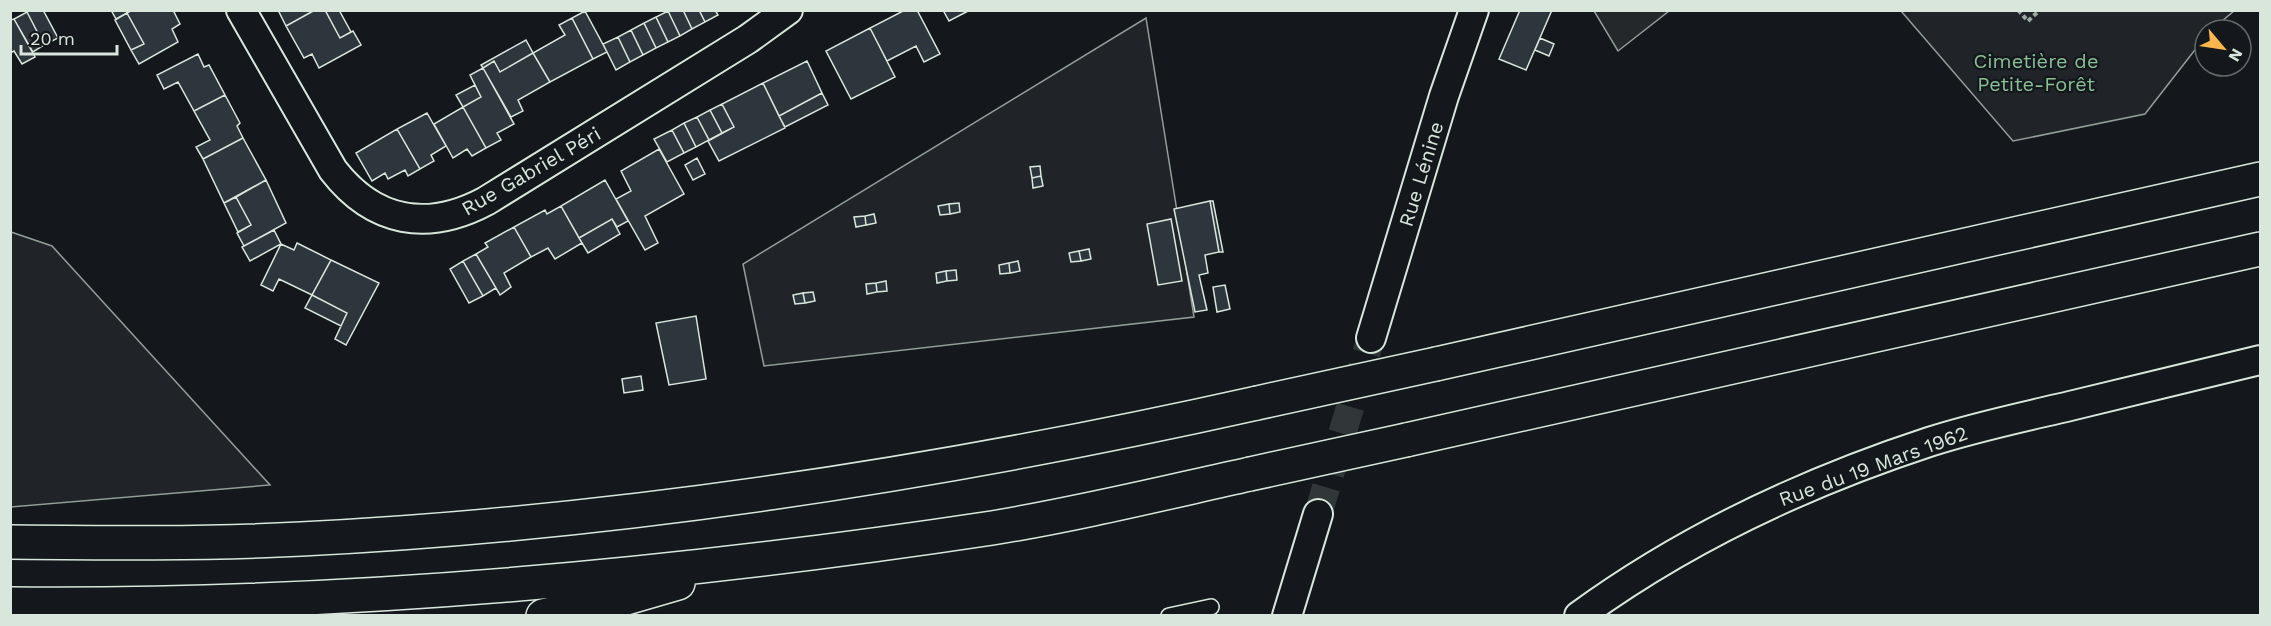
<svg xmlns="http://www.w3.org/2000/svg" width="2271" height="626" viewBox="0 0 2271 626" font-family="'Work Sans',sans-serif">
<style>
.green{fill:#202428;stroke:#939e99;stroke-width:1.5}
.parking{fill:#24282b;stroke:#939e99;stroke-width:1.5}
.building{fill:#2c363c;stroke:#d8e6dc;stroke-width:1.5}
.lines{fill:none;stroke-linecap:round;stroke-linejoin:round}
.street-tunnel{stroke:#313739;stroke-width:28;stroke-dasharray:28 14;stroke-linecap:butt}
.lane-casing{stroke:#d8e6dc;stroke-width:18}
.street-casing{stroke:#d8e6dc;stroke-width:32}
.highway-casing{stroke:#d8e6dc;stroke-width:36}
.path{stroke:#9da8a2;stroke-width:4;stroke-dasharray:4.5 3;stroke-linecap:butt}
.lane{stroke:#14181c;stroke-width:15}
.street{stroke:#14181c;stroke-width:28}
.highway{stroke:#14181c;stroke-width:33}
.highway-bridge-casing{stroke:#d8e6dc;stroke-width:36;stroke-linecap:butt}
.highway-bridge{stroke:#14181c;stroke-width:33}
.labels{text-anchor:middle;stroke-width:4.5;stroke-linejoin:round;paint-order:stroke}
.park-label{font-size:20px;fill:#8ac095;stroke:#14181c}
.street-label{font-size:20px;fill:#d8e6dc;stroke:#14181c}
</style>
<rect width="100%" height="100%" fill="#14181c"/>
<path class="green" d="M1901 11H2234L2211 30H2205V37L2145 114 2013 141Z
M1146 18 1194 317 764 366 743 264Z
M11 232 52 246 270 485 11 507Z"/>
<path class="parking" d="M1594 11H1669L1618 51Z"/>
<path class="building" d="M29 10H43L58 38 44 45 27 12Z
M111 10H126L127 13 116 19Z
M132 10H173L180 24 172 29 178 42 139 64 131 50 144 44 127 13Z
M278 10H315L286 26Z
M315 10H325L340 38 353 31 361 45 319 68 312 54 304 58 286 26Z
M325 10H339L351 32 340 38Z
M683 10H699L705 22 692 29Z
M683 10 692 29 680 36 668 11Z
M699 10H715L718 15 705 22Z
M905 10H917L940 54 924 62 916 46 887 61 870 28Z
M943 10H970L949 21Z
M1520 10H1552L1526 70 1499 59Z
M585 11 607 52 593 59 572 18Z
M668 11 680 36 668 42 656 17Z
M27 12 44 45 33 52 14 19Z
M127 13 144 44 131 50 115 20Z
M656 17 668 42 656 48 644 23Z
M572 18 593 59 550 82 533 53 565 35 559 25Z
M14 19 35 57 22 64 14 51 10 53V20Z
M644 23 656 48 643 55 631 30Z
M870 28 895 77 851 99 826 51Z
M631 30 643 55 630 62 618 37Z
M618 37 630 62 616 70 603 44Z
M1540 38 1554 44 1549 56 1535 50Z
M526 40 533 53 500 72 494 61 483 68 481 65Z
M533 53 550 82 518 100 523 111 511 117 483 68 494 61 500 72Z
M198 54 204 67 209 65 225 95 194 111 178 82 164 89 157 75Z
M807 61 822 93 779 116 763 83Z
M483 68 514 124 497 133 501 140 486 148 463 107 481 97 470 75Z
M763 83 785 128 719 161 708 141 734 127 722 104Z
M475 85 481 97 463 107 456 95Z
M822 93 828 105 785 127 779 116Z
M225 95 240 123 237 126 243 138 203 159 196 147 210 140 194 111Z
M722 104 734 127 722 133 710 110Z
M463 107 486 148 472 156 467 149 453 158 434 124Z
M710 110 722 133 709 140 697 117Z
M427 113 446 146 431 155 434 161 420 169 397 129Z
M697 117 709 140 696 147 684 123Z
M684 123 696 147 684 153 672 130Z
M397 129 420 169 408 176 405 170 388 179 385 173 372 181 356 153Z
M672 130 684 153 667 162 654 139Z
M243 138 266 180 224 203 203 159Z
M659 149 684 194 645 216 658 243 645 250 616 199 631 191 621 171Z
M697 158 705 174 693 180 685 165Z
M1040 166 1041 176 1032 178 1030 167Z
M1041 176 1043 186 1033 188 1032 178Z
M266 180 286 223 244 246 237 233 251 225 236 197Z
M605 180 628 221 617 227 612 219 579 238 561 206Z
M236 197 251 225 238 232 224 203Z
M1210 201H1213L1223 252H1219Z
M1210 201 1219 252 1205 255 1208 273 1199 275 1207 310 1195 312 1174 209Z
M959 203 960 212 950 214 949 204Z
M949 204 950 214 940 215 938 206Z
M561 206 582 243 555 259 548 248 531 257 514 227 545 210 547 214Z
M874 214 876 223 866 225 865 216Z
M865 216 866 225 856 227 854 217Z
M612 219 620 234 588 253 579 238Z
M1171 219 1182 281 1158 285 1147 224Z
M514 227 531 257 504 273 511 287 500 295 476 254 488 247 485 243Z
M274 230 281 244 250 261 242 247Z
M297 243 331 260 312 295 279 279 273 291 261 285 281 244 294 250Z
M1089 249 1091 259 1081 261 1079 251Z
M1079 251 1081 261 1071 262 1069 253Z
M476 254 496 288 483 296 463 261Z
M331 260 379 283 346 345 335 339 347 313 312 295Z
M463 261 483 296 469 303 450 269Z
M1018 261 1020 271 1010 273 1009 263Z
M1009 263 1010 273 1000 274 999 265Z
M956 270 957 280 947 281 946 271Z
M946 271 947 281 937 283 936 273Z
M886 281 887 291 877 292 876 283Z
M876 283 877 292 867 294 866 284Z
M1225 285 1230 309 1217 312 1213 287Z
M813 292 815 301 805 303 803 293Z
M803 293 805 303 795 304 793 295Z
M312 295 347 313 341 326 305 308Z
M696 316 706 379 669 385 656 323Z
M641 376 643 390 624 393 622 379Z"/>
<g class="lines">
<path class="street-tunnel" d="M1318 514 1371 338"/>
<g class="lane-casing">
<path id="lane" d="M1169 616 1211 607"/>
</g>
<g class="street-casing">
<path id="street" d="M241 10 333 170C374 223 428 232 486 201L748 39 788 10
M1371 338 1444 96 1474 10
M1287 616 1318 514
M1579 616C1686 538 1804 483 1929 442 1975 427 2023 417 2070 406 2133 391 2197 375 2260 360"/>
</g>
<g class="highway-casing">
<path id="highway" d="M1436 364 2260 179
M1406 440 2260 249
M10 542C107 543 204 544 301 539 623 523 943 473 1257 403
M10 604C339 607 667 577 992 528 1078 514 1164 493 1250 474
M543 616 623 599 678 583"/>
</g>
<path class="path" d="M2018 10 2028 21 2040 10"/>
<use href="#lane" class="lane"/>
<use href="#street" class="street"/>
<use href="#highway" class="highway"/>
<g class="highway-bridge-casing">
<path id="highway-bridge" d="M1257 403 1436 364
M1250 474 1406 440"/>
</g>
<use href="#highway-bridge" class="highway-bridge"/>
</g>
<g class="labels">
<g class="park-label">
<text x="2036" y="68">Cimetière de<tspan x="2036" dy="23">Petite-Forêt</tspan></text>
</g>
<g class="street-label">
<text transform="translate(531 171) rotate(-30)" y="7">Rue Gabriel Péri</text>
<text transform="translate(1421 174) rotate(-73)" y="7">Rue Lénine</text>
<text transform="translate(1873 466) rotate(-20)" y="7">Rue du 19 Mars 1962</text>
</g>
</g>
<rect width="2271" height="626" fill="none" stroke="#d8e6dc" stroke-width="24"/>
<g transform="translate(2223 48) rotate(119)"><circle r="28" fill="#14181c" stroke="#626a69" stroke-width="1.5"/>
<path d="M0-4.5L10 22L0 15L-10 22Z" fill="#ffb74d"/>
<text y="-9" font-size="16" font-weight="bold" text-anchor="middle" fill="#d8e6dc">N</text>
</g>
<path d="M21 45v9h96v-9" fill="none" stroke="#d8e6dc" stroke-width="3"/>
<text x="30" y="45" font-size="18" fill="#d8e6dc" stroke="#14181c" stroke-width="4.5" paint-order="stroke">20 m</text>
</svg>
